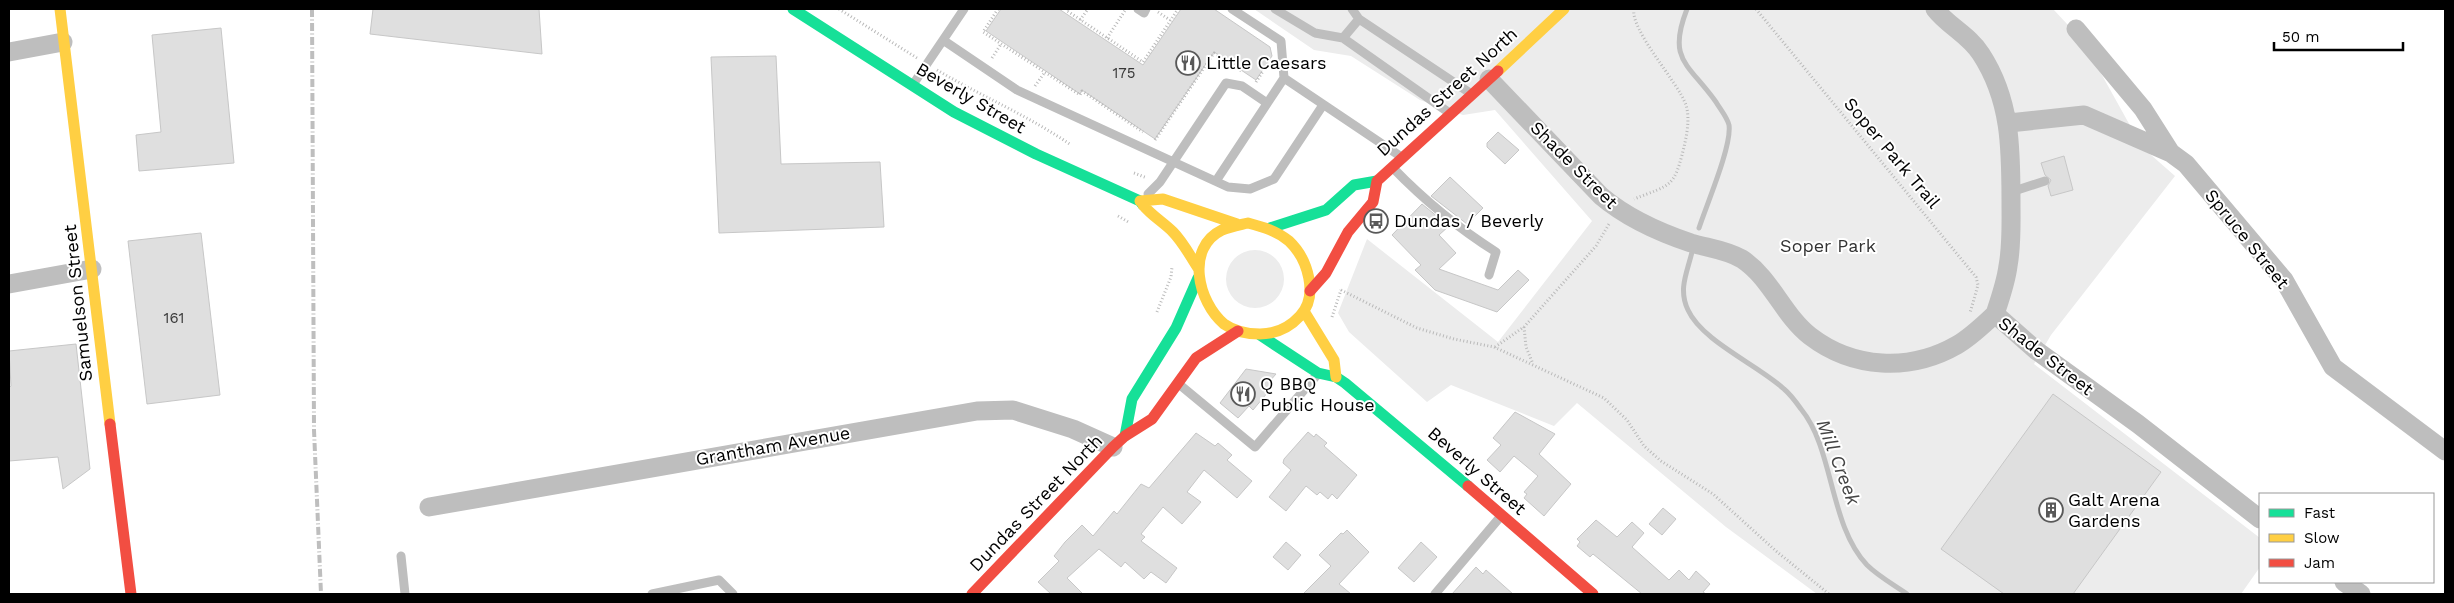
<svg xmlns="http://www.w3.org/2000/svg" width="2454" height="603" viewBox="0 0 2454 603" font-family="'Work Sans',sans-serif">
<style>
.green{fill:#ececec}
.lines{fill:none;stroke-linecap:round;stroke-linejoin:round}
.stream{stroke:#bfbfbf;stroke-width:5}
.building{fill:#dfdfdf;stroke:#c7c7c7}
.path{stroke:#b9b9b9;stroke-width:3;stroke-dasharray:1 2.5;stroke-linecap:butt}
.lane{stroke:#bebebe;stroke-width:9}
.street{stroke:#bebebe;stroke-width:19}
.fast{stroke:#16e098;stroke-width:11}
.slow{stroke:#ffcf43;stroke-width:11}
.jam{stroke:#f24e42;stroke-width:11}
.rail{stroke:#bebebe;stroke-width:4;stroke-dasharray:8 2.5 1 2.5;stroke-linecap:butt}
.labels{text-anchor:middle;stroke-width:4;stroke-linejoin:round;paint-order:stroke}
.number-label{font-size:15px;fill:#383838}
.poi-label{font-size:18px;fill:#000;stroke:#fff;text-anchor:start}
.street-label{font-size:18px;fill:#000;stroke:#fff}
.park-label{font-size:18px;fill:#333;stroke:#fff}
.water-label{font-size:19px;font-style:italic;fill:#444;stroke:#fff}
</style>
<rect width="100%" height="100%" fill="#fff"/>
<path class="green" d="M1254 9H2053L2083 41 2142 147 2175 176 2051 335 2034 364 2260 538V567L2241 594H1817L1726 527 1577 403 1554 426 1451 385 1427 402 1349 332 1338 313 1367 239 1498 342 1592 221 1495 110 1463 115 1420 100 1351 56 1314 50Z
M1226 279a29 29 0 1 1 58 0a29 29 0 1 1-58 0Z"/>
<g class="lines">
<path class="stream" d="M1687 9C1667 60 1688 63 1716 102 1720 109 1727 117 1729 125 1732 146 1706 206 1699 228
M1692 252C1687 273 1678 289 1688 310 1702 341 1758 365 1784 389 1790 394 1796 402 1801 409 1834 449 1829 525 1867 565 1878 576 1894 585 1907 594"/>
</g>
<path class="building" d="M373 9H539L542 54 370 34Z
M1001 9H1059L1143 65 1181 9H1214L1270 47 1272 56 1256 80 1214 52 1155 139 1082 90 1080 94 986 31Z
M221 28 234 163 139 171 136 135 161 132 152 35Z
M776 56 781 164 880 162 884 227 719 233 711 57Z
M1498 132 1519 150 1505 164 1487 147V143Z
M2064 156 2073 190 2051 196 2048 186 2051 180 2045 175 2041 163Z
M1450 177 1483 208 1467 224 1431 196Z
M1422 204 1449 226 1439 235 1456 253 1439 269 1498 290 1518 270 1529 280 1497 312 1435 290 1415 270 1421 265 1392 235Z
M201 233 220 395 147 404 128 241Z
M76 344 90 469 63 489 58 457 9 461V388L11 386 9 351Z
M1246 369 1276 374 1269 382 1273 386 1253 410 1249 406 1238 418 1220 403Z
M2053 394 2161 472 2073 594H2004L1941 549Z
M1515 412 1555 434 1539 454 1571 484 1544 516 1524 498 1527 494 1524 492 1538 476 1514 456 1500 472 1487 460 1501 445 1493 438Z
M1308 432 1314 437 1316 434 1327 443 1324 446 1357 475 1337 499 1332 494 1328 499 1320 492 1317 495 1306 486 1286 511 1269 497 1291 470 1283 463 1284 459Z
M1196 433 1215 446 1218 443 1232 455 1227 460 1252 481 1237 498 1204 470 1187 492 1201 502 1182 524 1163 507 1141 534 1145 537 1141 541 1177 568 1166 583 1151 572 1144 579 1125 562 1121 567 1099 549 1067 578 1083 594H1051L1038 582 1059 561 1054 556 1065 542 1082 525 1093 536 1114 511 1117 514 1141 484 1149 488Z
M1663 508 1676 519 1662 535 1649 524Z
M1596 520 1617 537 1632 522 1644 533 1632 547 1669 580 1679 570 1689 580 1696 571 1710 584 1703 592 1706 594H1642L1593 554 1590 557 1577 546 1580 542 1577 539Z
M1347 530 1369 552 1339 584 1351 594H1303L1331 566 1319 555 1341 533 1343 534Z
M1286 542 1301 555 1288 570 1273 557Z
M1421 542 1437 557 1414 582 1398 568Z
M1476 567 1483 574 1486 570 1513 594H1452Z"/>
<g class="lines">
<path class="path" d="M839 9 917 58
M998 9 983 32 1080 95 1082 91 1143 132
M1067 9 1066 10 1143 62 1178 9
M1634 9C1630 30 1678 82 1686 105 1690 118 1687 134 1684 147 1674 188 1672 184 1634 199
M1756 9 1976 277 1978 285 1970 313
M1158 12 1170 20
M1080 20 1088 9
M1107 38 1126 9
M992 58 1001 44
M937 70C981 96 1029 116 1071 145
M1256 82 1269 62
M1035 86 1045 72
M1155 140 1214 53 1243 72
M1134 173 1147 178
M1118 216 1130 223
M1341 290 1417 328 1454 339 1494 347 1604 398 1627 420 1644 446 1661 461 1713 494 1776 551 1829 594
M1157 312 1171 277 1172 267
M1332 317 1341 290
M1524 327 1526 347 1533 364
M1495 347 1524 327 1596 246 1609 224"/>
<path class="lane" d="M1138 9 1144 13 1146 9
M1232 9 1281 41 1284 78
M1275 9 1315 33 1343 38 1448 112
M1352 9 1359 19 1470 93
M1343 38 1359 19
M943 40 1017 90 1228 187 1250 189 1274 179 1323 105
M914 83 964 9
M1393 168C1424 200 1458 228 1496 252L1489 275
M1216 181 1284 78 1400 156
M2011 192 2045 181
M1148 194 1160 182 1226 83 1242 86 1267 103
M1180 385 1255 447 1317 375
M401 556 405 594
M652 594 719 580 733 594
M1435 594 1501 516"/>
<path class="street" d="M1935 9C1948 26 1969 35 1981 54 2011 100 2011 149 2011 201 2011 223 2012 245 2008 266 2006 282 2000 299 1995 314
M2076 29 2143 109 2171 153
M9 52 63 42
M1489 79 1601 196C1627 218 1658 232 1691 243 1708 248 1727 250 1742 259 1771 278 1783 315 1810 336 1853 369 1910 372 1957 345 1971 337 1983 325 1995 314
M2009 123 2084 115 2171 153 2186 164 2284 280 2333 367 2445 451
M9 284 92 269
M1995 314 2037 351 2138 424 2260 519
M429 507 977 411 1013 410 1073 429 1113 447
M2344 582 2361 594"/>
<path class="fast" d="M793 9 954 112 1036 154 1140 201 1143 205
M1270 228 1326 210 1354 185 1377 181
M1260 335 1318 373 1336 377 1345 383 1468 486
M1125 436 1132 399 1176 328 1198 278"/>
<path class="slow" d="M60 9 110 424
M1498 71 1564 9
M1140 201 1163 199 1237 224
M1143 205C1152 216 1163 222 1173 232 1183 242 1190 256 1198 268
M1248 223C1263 227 1277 231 1289 241 1308 259 1319 296 1300 316 1289 328 1276 334 1260 334 1248 334 1235 332 1224 324 1198 302 1185 248 1222 230 1230 227 1240 225 1248 223Z
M1304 311 1334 360 1336 377"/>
<path class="jam" d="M1310 291 1326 273 1348 232 1373 202 1377 181 1498 71
M110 424 131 594
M1468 486 1593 594
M972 594 1113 447 1125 436 1152 419 1196 358 1238 331"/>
<path class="rail" d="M312 9 314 430 321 594"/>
</g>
<defs>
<g id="restaurant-ring" transform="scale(1.25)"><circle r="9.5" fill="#fff" stroke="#595959" stroke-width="1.5"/><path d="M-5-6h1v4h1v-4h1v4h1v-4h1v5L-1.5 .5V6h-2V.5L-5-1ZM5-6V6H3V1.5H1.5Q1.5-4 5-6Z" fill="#595959"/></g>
<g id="bus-ring" transform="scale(1.25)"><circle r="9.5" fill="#fff" stroke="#595959" stroke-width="1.5"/><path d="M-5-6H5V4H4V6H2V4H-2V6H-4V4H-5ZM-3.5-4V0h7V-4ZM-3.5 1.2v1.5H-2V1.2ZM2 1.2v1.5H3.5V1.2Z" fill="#595959"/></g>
<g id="building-ring" transform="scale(1.25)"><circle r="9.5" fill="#fff" stroke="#595959" stroke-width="1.5"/><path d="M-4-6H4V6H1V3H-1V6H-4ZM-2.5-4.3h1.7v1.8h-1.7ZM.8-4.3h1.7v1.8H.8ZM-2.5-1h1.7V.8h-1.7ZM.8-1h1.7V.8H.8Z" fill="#595959"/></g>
</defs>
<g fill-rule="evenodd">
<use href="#restaurant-ring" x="1188" y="63"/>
<use href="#bus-ring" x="1376" y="221"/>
<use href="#restaurant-ring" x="1243" y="394"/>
<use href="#building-ring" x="2051" y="510"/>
</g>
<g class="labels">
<g class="number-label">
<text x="1124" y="78">175</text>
<text x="174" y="323">161</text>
</g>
<g class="poi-label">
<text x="1206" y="69">Little Caesars</text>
<text x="1394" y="227">Dundas / Beverly</text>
<text x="1260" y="390">Q BBQ<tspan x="1260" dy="21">Public House</tspan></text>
<text x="2068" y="506">Galt Arena<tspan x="2068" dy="21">Gardens</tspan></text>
</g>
<g class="street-label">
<text transform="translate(1447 92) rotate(-42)" y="6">Dundas Street North</text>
<text transform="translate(971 98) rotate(30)" y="6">Beverly Street</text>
<text transform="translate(1892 153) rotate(50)" y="6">Soper Park Trail</text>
<text transform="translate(1574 165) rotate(45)" y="6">Shade Street</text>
<text transform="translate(2247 239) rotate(51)" y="6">Spruce Street</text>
<text transform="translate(78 303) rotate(-96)" y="6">Samuelson Street</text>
<text transform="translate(2046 356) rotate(38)" y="6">Shade Street</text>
<text transform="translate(773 446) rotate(-10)" y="6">Grantham Avenue</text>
<text transform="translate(1477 471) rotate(41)" y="6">Beverly Street</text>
<text transform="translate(1036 503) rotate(-46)" y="6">Dundas Street North</text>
</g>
<g class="park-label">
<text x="1828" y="252">Soper Park</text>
</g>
<g class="water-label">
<text transform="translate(1839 462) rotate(69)" y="7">Mill Creek</text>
</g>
</g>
<rect width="2454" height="603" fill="none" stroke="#000000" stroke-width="20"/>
<rect x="2259" y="493" width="175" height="90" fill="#ffffff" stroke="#999999"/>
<rect x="2269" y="509" width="25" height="8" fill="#16e098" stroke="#999999"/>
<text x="2304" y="518" font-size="15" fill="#000000">Fast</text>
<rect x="2269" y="534" width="25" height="8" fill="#ffcf43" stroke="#999999"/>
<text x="2304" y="543" font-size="15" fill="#000000">Slow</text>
<rect x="2269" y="559" width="25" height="8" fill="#f24e42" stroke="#999999"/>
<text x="2304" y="568" font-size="15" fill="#000000">Jam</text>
<path d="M2274 42v8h129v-8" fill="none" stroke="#000000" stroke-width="2.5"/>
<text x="2282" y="42" font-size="15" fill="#000000" stroke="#ffffff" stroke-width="4" paint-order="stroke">50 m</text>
</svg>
